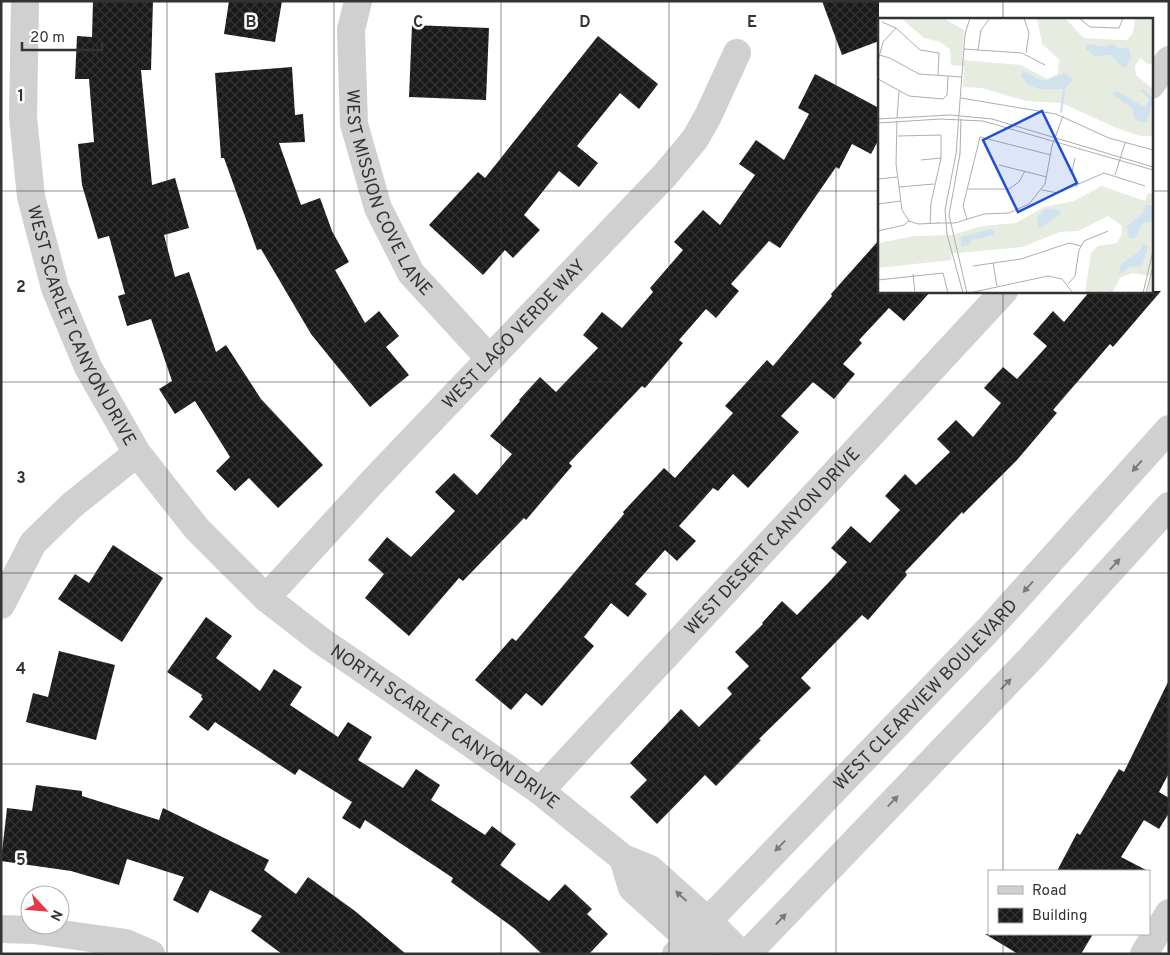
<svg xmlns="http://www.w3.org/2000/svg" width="1170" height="955" viewBox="0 0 1170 955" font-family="Overpass,sans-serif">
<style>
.building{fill:url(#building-cross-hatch)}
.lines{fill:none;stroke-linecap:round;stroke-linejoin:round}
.minor{stroke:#d0d0d0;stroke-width:28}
.oneway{fill:#7a7a7a}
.grid{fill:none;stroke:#333;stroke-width:1;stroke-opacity:0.55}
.labels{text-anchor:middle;stroke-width:5;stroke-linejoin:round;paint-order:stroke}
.street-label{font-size:18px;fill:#333;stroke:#fff}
.inset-river{fill:none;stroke:#cfe2ee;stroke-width:2.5}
.inset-road{fill:none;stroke:#adadad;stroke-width:1}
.view{fill:#1d4ed8;fill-opacity:0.15;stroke:#1d4ed8;stroke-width:2.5}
.inset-edge{fill:none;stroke:#333;stroke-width:2.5}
.grid-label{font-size:16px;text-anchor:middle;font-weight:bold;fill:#333;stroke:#fff;stroke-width:5;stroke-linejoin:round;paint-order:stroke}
</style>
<defs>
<pattern id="building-cross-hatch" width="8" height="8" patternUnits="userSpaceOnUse" patternTransform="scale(1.25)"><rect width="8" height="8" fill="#1a1a1a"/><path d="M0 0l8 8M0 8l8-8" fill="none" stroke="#333"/></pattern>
</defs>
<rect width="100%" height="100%" fill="#fff"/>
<path class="building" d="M93 1H153L151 70H141L152 185 175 178 189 228 164 235 175 277 189 272 216 352 226 345 261 399 323 465 278 508 249 478 235 491 216 471 230 457 195 401 175 414 159 389 172 381 151 319 127 326 118 296 125 294 109 236 98 239 82 185 78 144 94 142 89 79H75L77 36 92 37Z
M229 1H282L275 42 224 34Z
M822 1H879V41L842 55Z
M412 25 489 28 486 100 409 97Z
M598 36 658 84 639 109 620 93 577 146 598 163 579 187 559 171 524 215 540 230 513 258 505 250 483 275 429 225 478 172 485 178Z
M292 67 295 115 303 114 305 142 279 143 301 205 320 198 332 231 349 262 335 270 365 323 379 311 399 336 386 347 409 375 370 407 311 334 261 249 257 250 224 158H221L215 73Z
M815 74 879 108V139L871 154 852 144 839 169 836 167 780 248 769 241 731 284 739 291 716 318 706 309 679 340 683 343 645 388 642 386 569 463 572 466 526 520 524 518 463 581 459 578 409 636 365 598 384 574 368 560 387 537 411 557 455 511 435 492 454 473 477 495 512 454 490 436 520 401 519 400 540 377 556 392 598 348 583 335 602 312 622 328 653 292 650 288 683 250 674 242 703 210 720 225 755 175 739 164 756 140 784 160 809 114 798 108Z
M879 240V291H931L904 321 889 308 859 340 862 343 843 364 855 374 834 399 813 382 781 416 799 432 748 488 733 474 718 491 713 488 679 526 696 541 677 561 665 550 635 584 647 594 628 617 611 603 584 637 594 646 542 706 526 693 511 710 475 680 512 638 516 641 624 514 623 512 664 468 675 478 733 413 725 406 767 360 773 366 832 296 831 294Z
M1090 291H1161L1113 347 1110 344 1053 410 1057 413 1017 460 963 514 962 512 905 572 907 575 868 620 862 615 801 678 811 688 759 739 761 740 716 786 705 775 657 824 630 797 647 780 630 763 681 709 699 727 732 694 727 688 749 666 735 652 763 624 762 623 782 601 797 615 831 580 847 562 831 548 851 526 870 543 900 510 885 496 905 474 916 485 950 452 937 439 956 420 973 437 1001 403 984 388 1003 367 1017 379 1047 346 1033 334 1053 311 1064 322Z
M113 545 163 578 122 642 58 599 75 574 89 583Z
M206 617 232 636 216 658 260 691 274 669 302 687 290 705 338 737 348 722 372 737 358 760 403 788 416 769 440 785 431 800 485 835 492 826 516 844 500 865 549 901 565 884 592 909 587 914 608 934 589 954H542L515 929 451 882 453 878 365 820 360 829 342 818 352 802 299 769 295 775 215 722 208 731 189 717 203 699 201 697 202 695 167 672Z
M59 651 115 665 96 740 26 722 33 693 48 697Z
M1169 680V773L1159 792 1169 798V813L1159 829 1144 820 1121 857 1148 871H1057L1077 833 1080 835 1119 769 1124 772Z
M36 785 82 791V796L159 820 163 808 269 860 264 870 296 894 308 877 355 911 406 954H282L251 931 262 916 210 890 198 913 173 900 184 877 127 859 119 885 71 871 1 861 7 808 32 811Z
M985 934H1093L1081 954H1018Z"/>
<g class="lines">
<g class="minor">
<path id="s1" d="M25 1 23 117 31 197 55 288 88 367 137 453 197 529 266 598 320 640 540 791 623 858 650 869 708 921 741 954"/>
<path id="s2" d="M358 1 351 30 354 124 378 208 411 273 489 358"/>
<path d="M1151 85 1169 60"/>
<path id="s3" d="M266 598 375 479 665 175 695 139 708 116 737 53"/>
<path d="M1 605 33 543 71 506 137 453"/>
<path id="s4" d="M540 791 1004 291"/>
<path d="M623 858 632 888 705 954"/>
<path d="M1 929 34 930 126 943 151 954"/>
<path id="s5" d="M676 954 989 629 1169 429"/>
<path d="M747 954 1031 658 1169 506"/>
<path d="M1144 954 1169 913"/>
</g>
</g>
<defs><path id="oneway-solid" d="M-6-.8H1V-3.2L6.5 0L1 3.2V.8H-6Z" transform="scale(1.25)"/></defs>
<g class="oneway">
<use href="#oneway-solid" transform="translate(1137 466) rotate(131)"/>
<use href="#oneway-solid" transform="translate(1115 564) rotate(-48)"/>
<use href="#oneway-solid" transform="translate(1028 587) rotate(132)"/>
<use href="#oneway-solid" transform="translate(1006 684) rotate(-46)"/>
<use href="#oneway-solid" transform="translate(893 801) rotate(-46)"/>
<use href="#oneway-solid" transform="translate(780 846) rotate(134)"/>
<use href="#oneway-solid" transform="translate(681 896) rotate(-138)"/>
<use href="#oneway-solid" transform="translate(781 919) rotate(-46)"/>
</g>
<path class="grid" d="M167 1V954M334 1V954M501 1V954M669 1V954M836 1V954M1003 1V19M1 191H879M1151 191H1169M1003 291V871M1 382H1169M1 573H1169M1 764H1169M1003 934V954"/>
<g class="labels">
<g class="street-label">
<text dy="6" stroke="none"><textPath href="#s2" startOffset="200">WEST MISSION COVE LANE</textPath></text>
<text dy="6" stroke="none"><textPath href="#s1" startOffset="335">WEST SCARLET CANYON DRIVE</textPath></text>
<text dy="6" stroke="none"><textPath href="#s3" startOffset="362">WEST LAGO VERDE WAY</textPath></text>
<text dy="6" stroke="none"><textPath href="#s4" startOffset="341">WEST DESERT CANYON DRIVE</textPath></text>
<text dy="6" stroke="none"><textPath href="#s5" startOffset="360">WEST CLEARVIEW BOULEVARD</textPath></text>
<text dy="6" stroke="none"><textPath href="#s1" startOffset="890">NORTH SCARLET CANYON DRIVE</textPath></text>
</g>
</g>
<g transform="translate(878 18)">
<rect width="275" height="275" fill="#fff"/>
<path d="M65 0 86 12 84 42 143 47 169 61 180 56 181 41 164 26 159 0H187L206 20 242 22H249L255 15 257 0H275V46H270L262 40 257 48 258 57 275 71V118H262L236 109 184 85 148 83 104 70 85 69 86 48 73 47 72 31 62 24 46 20 24 1ZM224 168 267 183 270 175 275 176V275H269L273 258 254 255 242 260 234 275H207L213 235 220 228 239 225 244 216V208L230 198 200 213 182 214 144 229 80 235H74L73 242 0 250V227L5 224 36 218 74 217 104 208 138 205 166 189 196 183Z" fill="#e6ecdf"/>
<path d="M209 26 228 29 235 26 241 31 250 29 253 38 249 48 244 49 233 37 217 38 208 31ZM145 53 165 63 188 55 195 62 186 71H161L150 67 143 58ZM265 71 275 80 269 105 257 102 254 90 234 76 238 73 267 89 271 82 263 72ZM268 187H275V203L265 205 257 220H251L249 208 265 195ZM168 191 182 192 183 196 161 211 159 199ZM113 211 117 213 116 217 94 222 89 228H83V219ZM265 226 270 228 264 248 252 249 241 256 243 246 262 233Z" fill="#cfe2ee"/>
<path class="inset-river" d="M183 95 186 71"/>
<path class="inset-road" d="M146 0 151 15 148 35M201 0 212 9 241 10 245 0M4 4 18 10 42 32 61 35 60 58M86 31 144 35 167 47M100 32 103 12 112 0M1 37 12 40 41 56 84 59M0 43 5 24 18 10M0 61 31 78 65 81 69 77 70 58M83 80 178 96 231 120 275 132M19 100 21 73M0 101 72 97 114 101 275 149M83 101 82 136 71 197 89 275M19 103 18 146 24 192 31 203 40 206 61 205M0 105 62 101 105 103 275 152M20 118 63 117V140L53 185 52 206M197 140 194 154 199 169M43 142 63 140M121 147 169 159M237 157 247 125M1 161 19 159M21 169 56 166M90 171H131L141 164 147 153M164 172 180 175 226 155 267 168M0 186 23 183M89 201 85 188 102 119 173 137M60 205H77L106 196 131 195 151 186 167 166 174 128 185 98M0 213 26 207 31 203M115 245 119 268M95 248 143 241 191 225 203 228M35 256 37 275M0 262 65 255 70 275M190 266 197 258 201 232 206 223 230 213M85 275 69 216 67 192 78 136 87 16 92 0M91 275 170 258 184 261 195 275M265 275 275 233M268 275 275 248"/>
<path class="view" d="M164 93 199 165 140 194 105 122Z"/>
<rect width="275" height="275" class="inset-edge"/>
</g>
<g class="grid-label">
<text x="251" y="27">B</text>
<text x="418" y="27">C</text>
<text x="585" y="27">D</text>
<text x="752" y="27">E</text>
<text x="21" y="101">1</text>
<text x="21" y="292">2</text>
<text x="21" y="483">3</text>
<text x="21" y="674">4</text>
<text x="21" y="865">5</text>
</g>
<rect width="1170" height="955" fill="none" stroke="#333333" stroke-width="5"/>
<rect x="988" y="870" width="162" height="65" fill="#ffffff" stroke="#adadad"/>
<rect x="998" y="886" width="25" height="8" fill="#d0d0d0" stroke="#adadad"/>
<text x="1032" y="895" font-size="15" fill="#333333">Road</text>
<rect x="998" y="908" width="25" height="15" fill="url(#building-cross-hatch)" stroke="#adadad"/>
<text x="1032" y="920" font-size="15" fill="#333333">Building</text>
<g transform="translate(45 910) rotate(116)"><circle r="24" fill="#ffffff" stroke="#adadad"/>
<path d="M0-4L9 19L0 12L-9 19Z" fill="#e63946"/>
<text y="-8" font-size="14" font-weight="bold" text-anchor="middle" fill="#333333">N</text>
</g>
<path d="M22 42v8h80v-8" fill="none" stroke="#333333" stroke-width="2.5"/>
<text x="30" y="42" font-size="15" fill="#333333" stroke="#ffffff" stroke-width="4" paint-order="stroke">20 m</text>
</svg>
